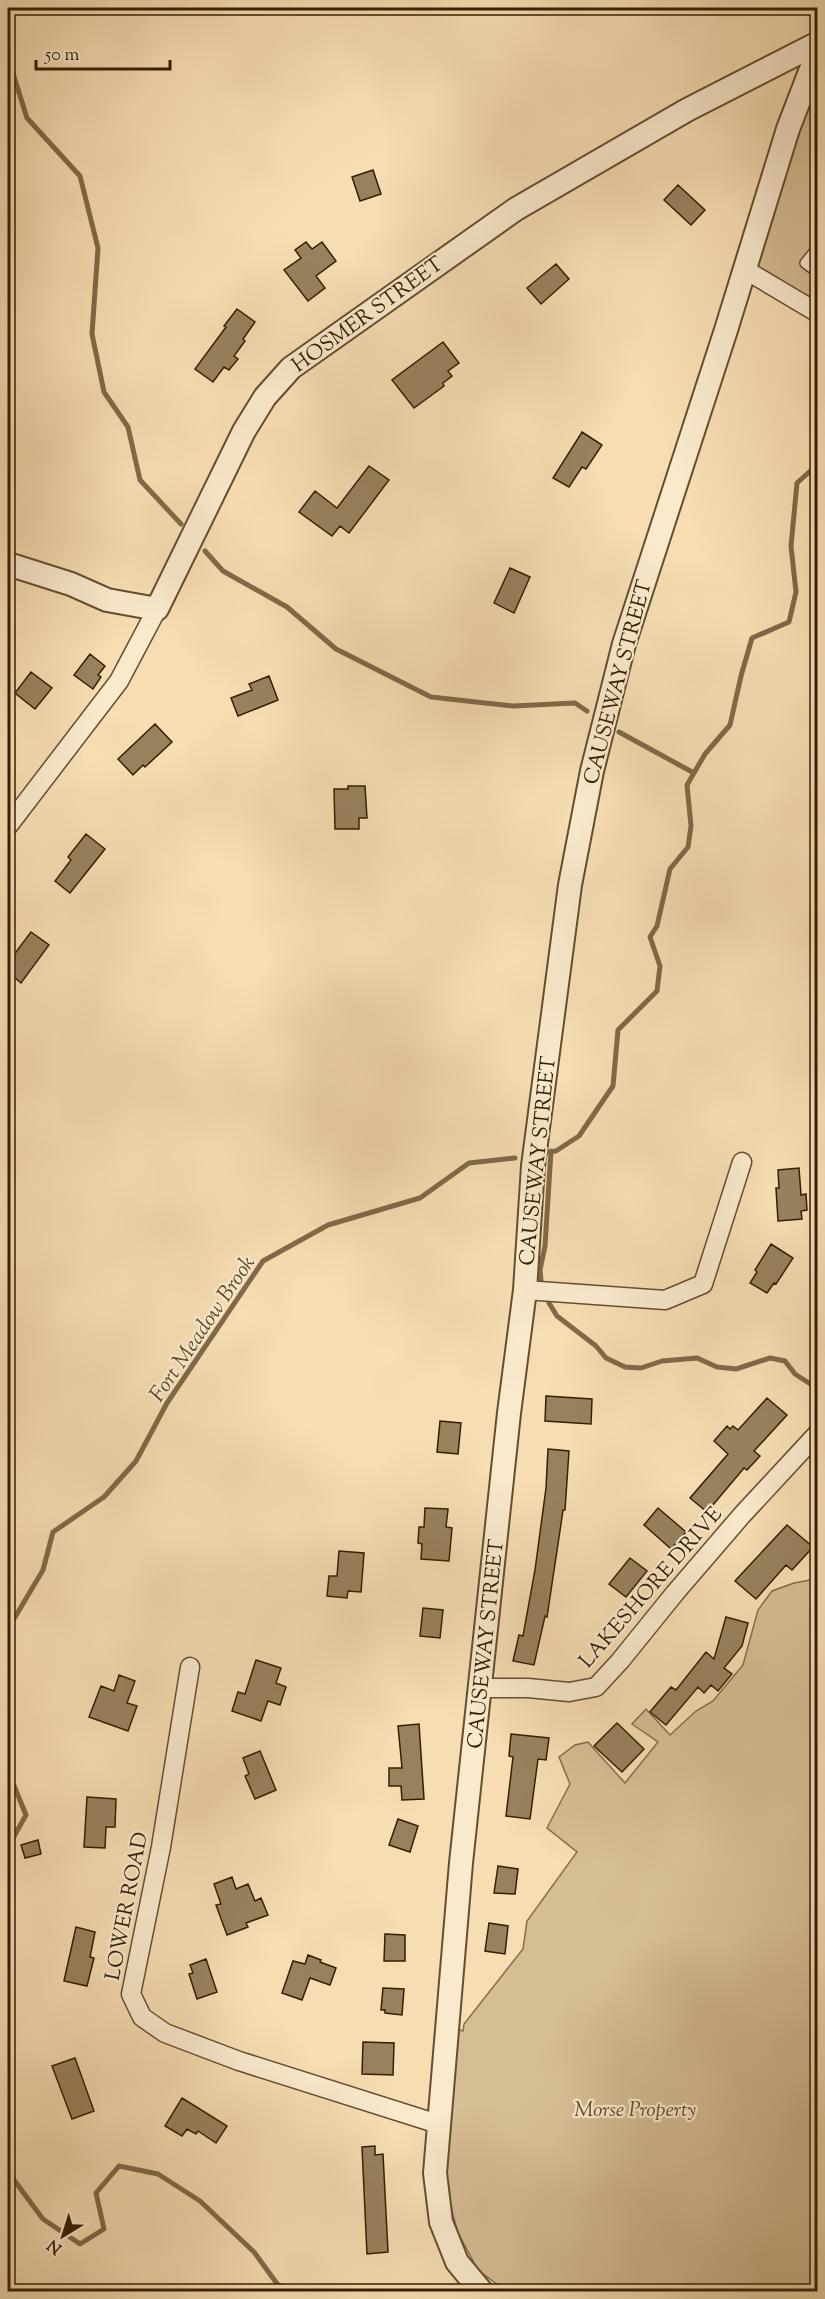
<svg xmlns="http://www.w3.org/2000/svg" width="825" height="2299" viewBox="0 0 825 2299" font-family="'Sorts Mill Goudy',serif">
<style>
.green{fill:#d5bd94;stroke:#846e4b;stroke-width:1.5}
.lines{fill:none;stroke-linecap:round;stroke-linejoin:round}
.stream{stroke:#806a48;stroke-width:5}
.building{fill:#98825e;stroke:#331f02;stroke-width:1.5}
.service-casing{stroke:#644e2e;stroke-width:12}
.minor-casing{stroke:#644e2e;stroke-width:21}
.tertiary-casing{stroke:#644e2e;stroke-width:26}
.service{stroke:#f9e9cd;stroke-width:9}
.minor{stroke:#f9e9cd;stroke-width:18}
.tertiary{stroke:#f9e9cd;stroke-width:22}
.labels{text-anchor:middle;stroke-width:4.5;stroke-linejoin:round;paint-order:stroke}
.street-label{font-size:21px;fill:#331f02;stroke:#f9e9cd}
.park-label{font-size:21px;font-style:italic;fill:#644e2e;stroke:#f9e9cd}
.water-label{font-size:22px;font-style:italic;fill:#604b2b;stroke:#f9e9cd}
</style>
<rect width="100%" height="100%" fill="#f6ddb2"/>
<filter id="stains"><feTurbulence type="fractalNoise" baseFrequency=".00333" numOctaves="4"/><feColorMatrix values="0 0 0 0 .2 0 0 0 0 .09 0 0 0 0 .02 0 0 0 .5 -.17"/></filter>
<radialGradient id="worn" r=".72"><stop offset=".6" stop-color="#630" stop-opacity="0"/><stop offset="1" stop-color="#630" stop-opacity=".3"/></radialGradient>
<path class="green" d="M817 51V313L744 269Z
M817 1574V2291H506L478 2270 458 2233 447 2194 443 2121 457 2029 463 2031 464 2024 523 1949 527 1921 577 1852 547 1828 570 1784 559 1757 575 1745 588 1742 625 1783 658 1742 632 1724 646 1709 670 1735 696 1711 713 1701 743 1665 758 1610 772 1591 794 1583 810 1580Z"/>
<g class="lines">
<path class="stream" d="M8 64 11 67 27 118 80 176 98 248 92 334 104 392 128 427 140 480 181 524
M205 551 223 571 287 607 336 649 431 697 513 706 575 703 587 711
M619 732 694 773
M548 1152 556 1151 579 1136 613 1086 618 1030 657 991 660 966 650 937 657 926 670 869 688 847 691 826 687 785 705 754 730 725 741 676 752 638 789 622 796 592 791 546 797 483 818 464
M541 1281 540 1270 545 1246 551 1151
M549 1303 557 1316 596 1346 606 1358 625 1367 641 1368 662 1361 697 1358 717 1367 736 1369 770 1358 785 1361 795 1374 812 1385H818
M8 1629 43 1570 53 1532 104 1497 136 1461 167 1403 263 1261 328 1225 420 1198 469 1163 515 1158
M8 1771 26 1815 8 1847
M8 2172 43 2219 80 2244 104 2229 96 2193 119 2166 158 2174 200 2201 254 2252 278 2285 307 2292"/>
</g>
<path class="building" d="M373 170 381 194 360 201 352 177Z
M678 185 705 210 691 225 664 200Z
M306 242 312 249 322 242 336 261 316 276 325 288 308 301 284 270 301 258 295 250Z
M556 264 569 279 541 304 527 288Z
M237 309 255 322 243 339 245 341 234 356 238 359 229 370 224 367 213 382 195 369 226 327 224 326Z
M443 342 459 363 448 371 452 376 443 383 444 386 414 408 392 380Z
M582 432 602 445 586 469 582 467 569 487 553 478Z
M369 466 389 480 349 533 340 526 332 536 299 512 315 491 337 508Z
M510 568 530 577 514 613 494 603Z
M90 654 105 666 98 675 101 677 93 689 74 675Z
M31 672 52 688 35 709 15 693Z
M269 676 278 700 238 716 231 698 252 690 249 684Z
M155 724 172 742 145 767 143 765 133 775 118 759Z
M348 786H365L367 818H359V829H335L334 789H348Z
M86 834 105 849 70 893 55 881 71 860 68 857Z
M31 932 49 945 21 983 8 972V968L15 957 13 956Z
M799 1168 801 1195 806 1194 807 1210 801 1211 802 1219 778 1221 776 1188H779L778 1170Z
M771 1244 793 1258 776 1284 774 1283 767 1293 750 1283 757 1272 755 1270Z
M546 1396 592 1399 591 1424 545 1421Z
M767 1398 787 1415 754 1451 760 1456 747 1470 744 1468 707 1512 690 1498 728 1454 714 1441 727 1426 730 1429 733 1426 738 1430Z
M440 1421 461 1423 458 1454 437 1452Z
M548 1449 569 1451 565 1510H563L561 1524 547 1617 545 1616 534 1665 513 1661 519 1635 523 1636 535 1570 546 1488Z
M425 1508 448 1509 446 1527 452 1528 449 1561 421 1559 422 1544 418 1543 419 1527H424Z
M658 1508 686 1532 671 1549 644 1525Z
M787 1525 813 1547 792 1570 786 1565 756 1599 735 1581Z
M339 1551 364 1553 361 1592 348 1591 347 1598 327 1596 329 1576H337Z
M630 1558 647 1571 626 1597 609 1584Z
M423 1608 443 1610 440 1638 420 1636Z
M726 1617 748 1623 742 1646 724 1668 732 1674 718 1691 711 1685 704 1693 698 1687 666 1725 650 1712 671 1687 676 1690 706 1652 714 1659Z
M256 1660 281 1668 276 1683 286 1687 280 1705 268 1701 261 1721 232 1711 238 1692 245 1694Z
M119 1675 135 1681 127 1703 137 1706 128 1731 89 1717 101 1686 114 1691Z
M617 1723 644 1749 622 1772 594 1746Z
M419 1724 424 1799 402 1800 401 1786H389V1768H402L398 1726Z
M511 1734 549 1738 546 1760 538 1759 530 1819 506 1816 513 1757 509 1756Z
M260 1751 276 1790 255 1799 245 1776 249 1774 243 1758Z
M87 1797 116 1799 115 1827H106L105 1848 84 1847Z
M398 1819 418 1826 410 1852 389 1845Z
M38 1840 41 1854 25 1858 21 1845Z
M498 1866 518 1869 515 1894 494 1893Z
M232 1877 236 1889 248 1884 255 1901 261 1898 268 1915 246 1923 248 1927 227 1935 216 1905 221 1904 214 1884Z
M489 1923 508 1926 505 1954 485 1951Z
M76 1927 95 1932 90 1957 94 1958 87 1986 64 1981Z
M385 1934 405 1935V1961H384Z
M308 1955 321 1960 320 1962 336 1968 330 1985 310 1978 302 2000 282 1993 293 1961 305 1964Z
M206 1959 217 1992 197 1999 189 1974 193 1973 190 1965Z
M383 1988 404 1989 402 2015 385 2013V2010H381Z
M363 2042 394 2043 393 2075 362 2074Z
M75 2058 94 2111 72 2119 52 2066Z
M182 2098 227 2126 216 2143 198 2131 196 2134 187 2129 182 2136 165 2126Z
M375 2146V2155L383 2154 388 2252 367 2254 362 2147Z"/>
<g class="lines">
<g class="service-casing">
<path id="service" d="M818 247 805 263 818 273
M808 307 818 295"/>
</g>
<g class="minor-casing">
<path id="minor" d="M744 269 818 313
M8 826 119 681 157 609
M525 1290 665 1300 703 1284 742 1162
M190 1667 161 1847 131 1994 142 2017 165 2033 239 2061 438 2124
M480 1688H528L569 1692 596 1687 620 1661 675 1593 742 1515 818 1433"/>
</g>
<g class="tertiary-casing">
<path id="tertiary" d="M8 564 71 584 107 600 157 609 244 431 265 397 291 368 516 209 687 110 818 43
M482 2292 457 2262 441 2222 435 2173 461 1863 509 1413 525 1290 533 1166 570 885 592 771 624 644 726 330 788 129 818 51"/>
</g>
<use href="#service" class="service"/>
<use href="#minor" class="minor"/>
<use href="#tertiary" class="tertiary"/>
</g>
<g class="labels">
<g class="street-label">
<text transform="translate(367 314) rotate(-36)" y="7">HOSMER STREET</text>
<text transform="translate(617 682) rotate(-75)" y="7">CAUSEWAY STREET</text>
<text transform="translate(537 1161) rotate(-84)" y="7">CAUSEWAY STREET</text>
<text transform="translate(650 1587) rotate(-49)" y="7">LAKESHORE DRIVE</text>
<text transform="translate(485 1644) rotate(-84)" y="7">CAUSEWAY STREET</text>
<text transform="translate(126 1906) rotate(-79)" y="7">LOWER ROAD</text>
</g>
<g class="park-label">
<text x="635" y="2116">Morse Property</text>
</g>
<g class="water-label">
<text transform="translate(201 1328) rotate(-56)" y="8">Fort Meadow Brook</text>
</g>
</g>
<rect width="825" height="2299" fill="none" stroke="#f6ddb2" stroke-width="30"/>
<rect x="9" y="9" width="807" height="2281" fill="none" stroke="#331f02" stroke-width="3"/>
<rect x="15" y="15" width="795" height="2269" fill="none" stroke="#331f02" stroke-width="1.5"/>
<g transform="translate(63 2236) rotate(218)" stroke="#f9e9cd" stroke-width="4.5" paint-order="stroke">
<path d="M0-4.5L10 22L0 15L-10 22Z" fill="#331f02"/>
<text y="-9" font-size="16" font-weight="bold" text-anchor="middle" fill="#331f02">N</text>
</g>
<path d="M36 60v9h134v-9" fill="none" stroke="#331f02" stroke-width="3"/>
<text x="45" y="60" font-size="18" fill="#331f02" stroke="#f9e9cd" stroke-width="4.5" paint-order="stroke">50 m</text>
<rect width="100%" height="100%" filter="url(#stains)"/>
<rect width="100%" height="100%" fill="url(#worn)"/>
</svg>
